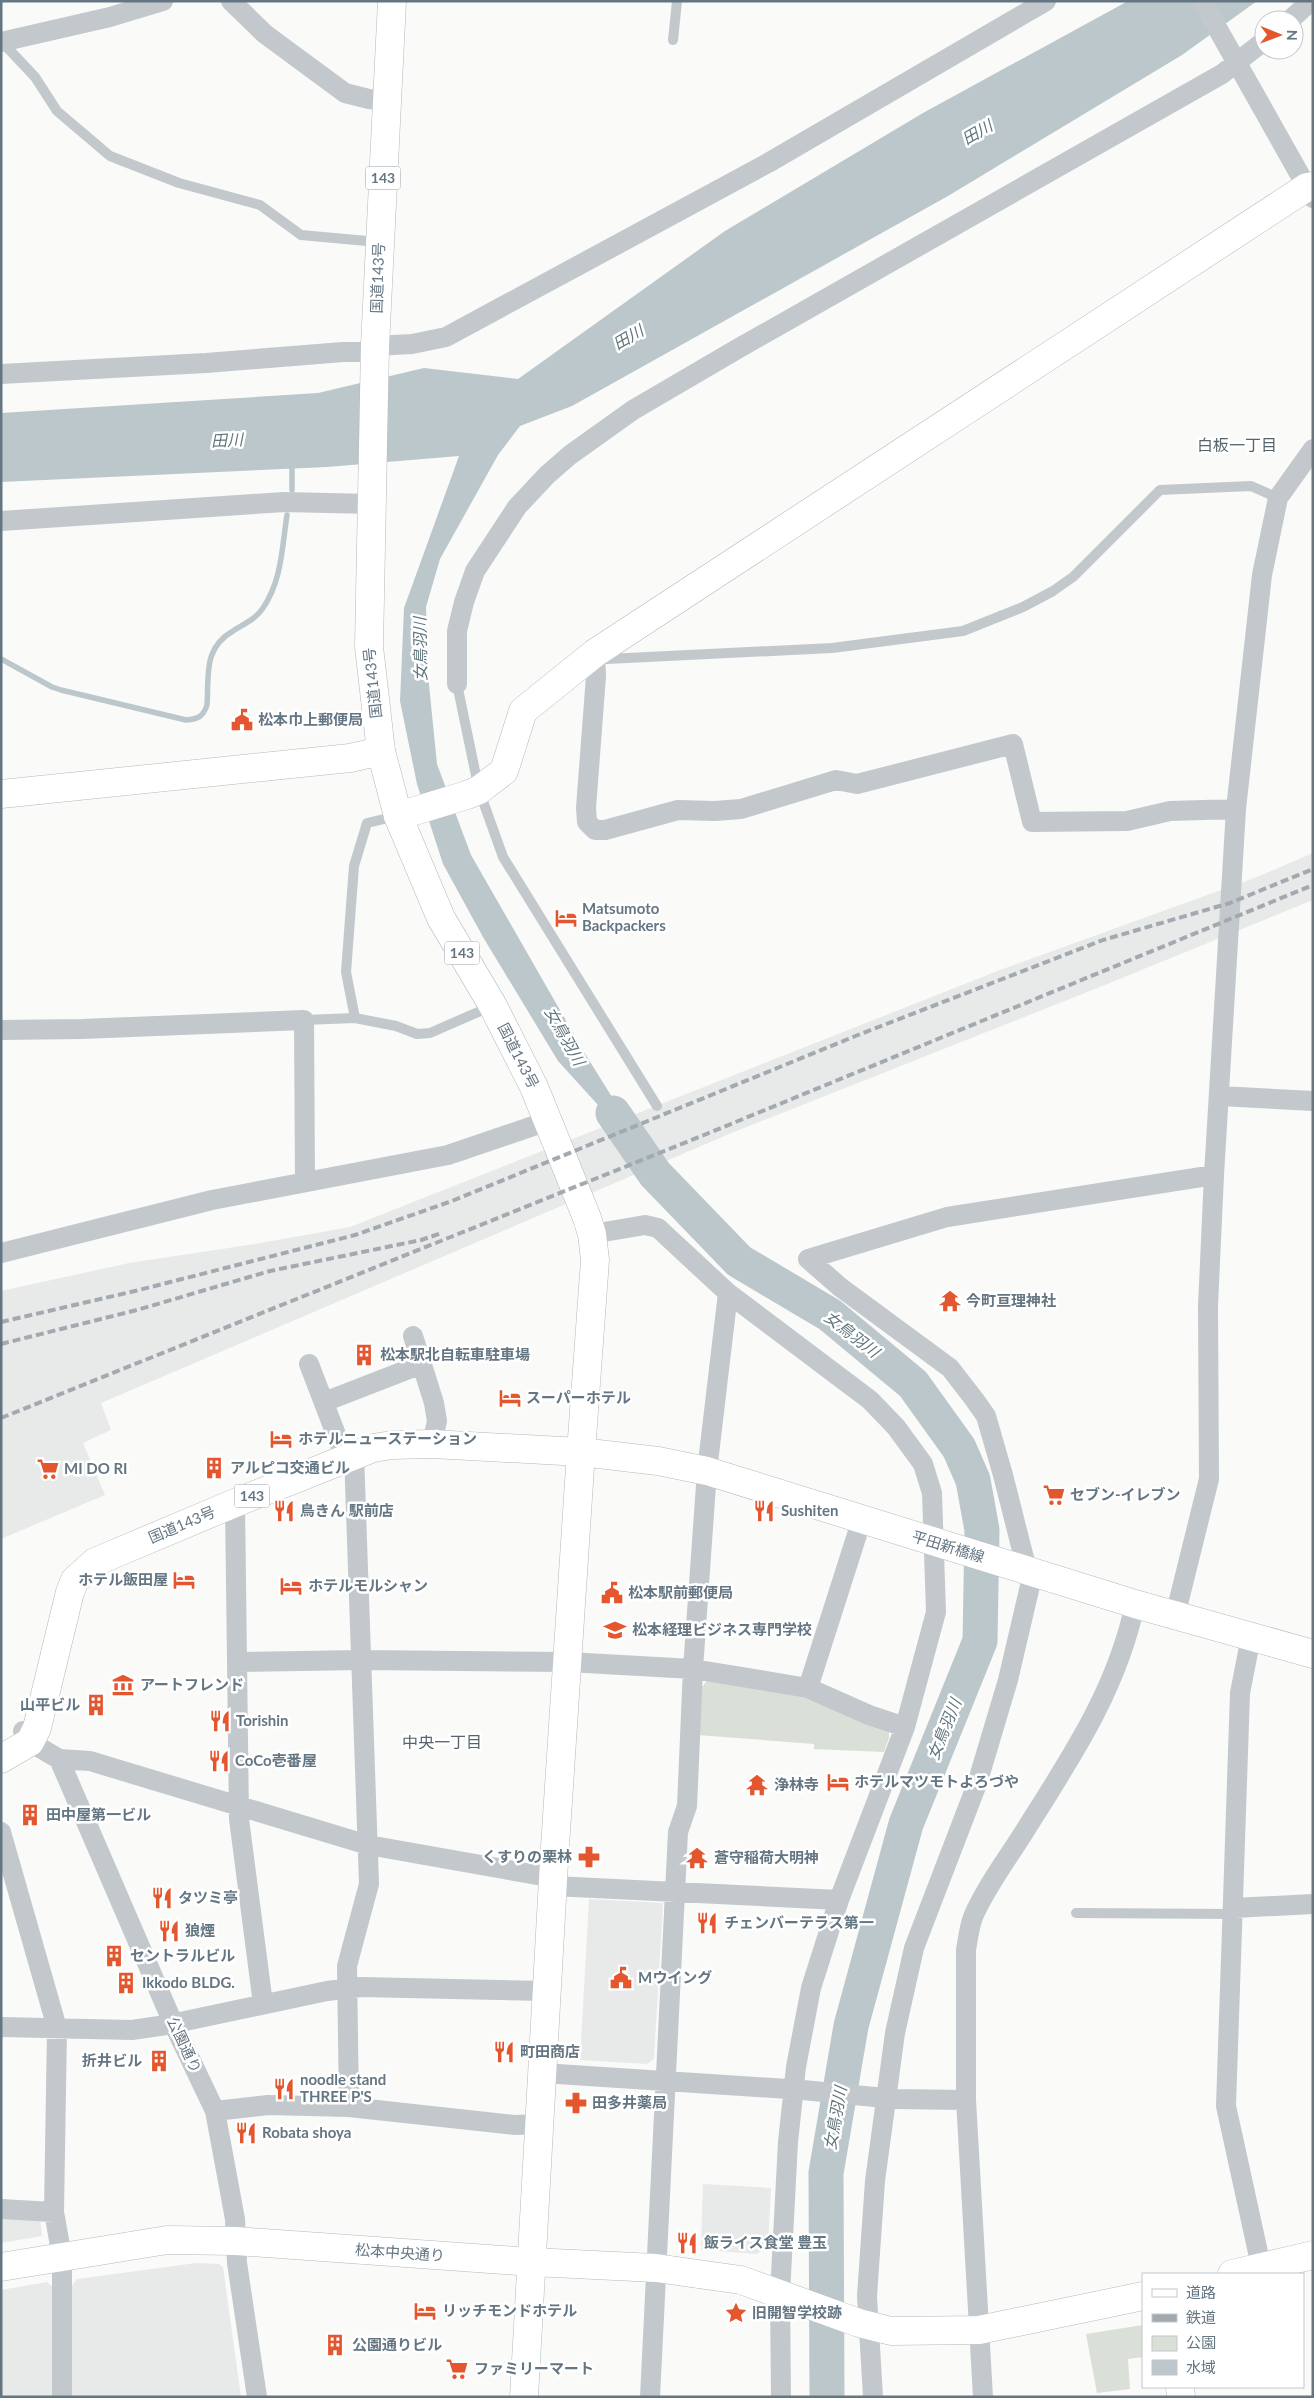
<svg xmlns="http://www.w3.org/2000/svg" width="1314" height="2398" viewBox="0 0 1314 2398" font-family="Lato,'Noto Sans JP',sans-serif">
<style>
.built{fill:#e8e9e9}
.green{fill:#dadfd7}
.water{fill:#bbc7cb}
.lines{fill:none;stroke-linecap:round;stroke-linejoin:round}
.stream{stroke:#bbc7cb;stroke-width:5.5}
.river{stroke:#bbc7cb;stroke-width:35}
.secondary-casing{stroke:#b3babf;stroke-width:29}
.highway-casing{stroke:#b4b9bd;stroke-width:29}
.lane{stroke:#c3c8cc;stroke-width:10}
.street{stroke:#c3c8cc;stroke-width:20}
.secondary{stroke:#fff;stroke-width:28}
.highway{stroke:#fff;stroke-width:28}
.rail{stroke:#a2aab0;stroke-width:4;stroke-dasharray:8 4;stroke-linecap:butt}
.labels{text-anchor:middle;stroke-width:5;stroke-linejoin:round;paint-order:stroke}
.shield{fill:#fff;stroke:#939fa8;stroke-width:1}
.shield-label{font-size:14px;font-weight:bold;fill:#657683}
.street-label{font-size:15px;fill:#657683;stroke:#fff}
.poi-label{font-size:15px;font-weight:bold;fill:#657683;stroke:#fff;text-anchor:start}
.water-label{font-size:16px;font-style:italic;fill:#60757c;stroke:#fff}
.neighbourhood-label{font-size:16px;fill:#57646e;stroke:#fff}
</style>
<rect width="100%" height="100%" fill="#fafaf8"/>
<path class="built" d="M1313 853V900L1090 991 734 1132 101 1403 111 1430 83 1443 105 1495 1 1539V1291L129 1263 255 1244 350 1227 1000 970 1257 877Z
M589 1899 663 1903 654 2059 647 2064 580 2060Z
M703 2184 771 2188 768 2245 757 2254 701 2250Z
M1 2214 40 2217 42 2236 1 2243Z
M196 2263 219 2264 223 2267 241 2397H70V2288L77 2279Z
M47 2282 55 2289 54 2397H1V2290Z"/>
<path class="green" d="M707 1680 805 1696 889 1730V1738L884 1752 814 1749V1744L698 1735 701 1689Z
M1143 2325V2357L1128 2359 1130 2389 1097 2393 1086 2334Z"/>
<path class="water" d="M1128 1H1257L1182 55 948 196 572 406 520 426 498 455 440 559 426 607 428 675 437 764 471 855 584 1052 658 1171 558 1061 483 937 443 864 417 784 400 701 404 608 459 456 327 467 1 482V413L318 393 424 368 518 379 725 231 923 113Z"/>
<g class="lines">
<path class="stream" d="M292 490V463
M1 659 52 687 61 690 186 720C198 719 203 717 207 705 209 675 203 648 233 631 244 624 256 619 263 608 282 580 282 547 287 515"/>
<path class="river" d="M613 1113 655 1174 739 1261 830 1315 913 1384 959 1448 973 1480 982 1530 980 1641 906 1824 851 2026 826 2173 827 2397"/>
<g class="secondary-casing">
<path id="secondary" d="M1 794 350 758 381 751
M398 816 467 795 479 790 504 771 523 711 595 653 1307 187 1313 186
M1 2267 167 2240 236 2241 532 2262 656 2268 741 2280 859 2323 891 2331 979 2330 1143 2296
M1232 2274 1313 2255
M1180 2387 1181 2397
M524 2397 554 1862 581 1452 658 1461 707 1471 1135 1604 1313 1654"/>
</g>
<g class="highway-casing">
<path id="highway" d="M1 1759 30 1742 37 1728 70 1592 75 1580 95 1562 235 1503 373 1448 392 1445 432 1444 581 1452 595 1260 592 1234 587 1218 534 1087 493 1006 441 918 398 816 381 751 369 647 375 346 392 1"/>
</g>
<path class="lane" d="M673 40 677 1
M2 42 35 77 57 111 110 156 179 183 260 205 301 235 378 242
M599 655 607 659 832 648 963 631 1023 607 1053 591 1073 577 1160 490 1251 486 1278 498
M457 684 479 790 503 857 657 1106
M355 1018 346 972 354 866 367 823 397 816
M304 1020 355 1018 396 1026 417 1034 430 1033 492 1006
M1076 1913 1233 1914"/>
<path class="street" d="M231 1 265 34 345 93 369 99 387 101
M1202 1 1313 198
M1290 20 1311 1
M1 42 110 17 163 1
M375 346 412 344 446 337 768 163 1046 1
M1 374 206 363 343 352H375
M1 521 284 502 372 504
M595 653 596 676 586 808 587 822 595 830H605L678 810 715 811 741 809 836 780 857 784 1013 744 1032 822 1127 821 1170 811 1236 809
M457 684V631L464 602 475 571 517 507 547 475 570 455 633 410 739 348 1222 74 1264 41
M1 1030 82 1029 304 1020 305 1182
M1220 1096 1313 1101
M592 1234 645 1225 658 1228 728 1293 870 1400 896 1427 923 1464 932 1493 936 1612 905 1727 839 1900 811 1988 796 2067 788 2142 780 2294 781 2397
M1 1253 212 1200 448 1155 548 1121
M808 1259 947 1217 1214 1175
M808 1259 840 1287 950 1368 974 1399 986 1416 1003 1475 1025 1562 1024 1570
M413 1336 434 1403 437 1421 432 1444
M309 1364 345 1458
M324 1402 422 1364
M235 1503 239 1819 263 2004
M1175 1616 1209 1479 1208 1306 1214 1175 1236 809 1262 575 1278 498 1313 449
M1251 1637 1240 1693 1226 2106 1261 2266
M237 1662 362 1660 568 1662 693 1669 808 1688 869 1715 905 1727
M808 1688 862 1519
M23 1731 30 1742 59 1759 173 2023 215 2111 235 2219 237 2263 257 2397
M59 1759 90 1761 368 1845 554 1878
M1 1832 57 2028 54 2212 62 2257V2397
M553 1886 839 1900
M1234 1908 1313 1904
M1 2027 132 2030 166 2025 327 1991 361 1987 547 1991
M542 2073 803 2090 895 2099 966 2100
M349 2107 347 1966 369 1884 354 1454
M215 2111 268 2105 349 2107 515 2125 540 2124
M1 2209 54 2212
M650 2397 678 1832 687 1806 693 1669 707 1471 728 1293
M873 2397 867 2296 875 2181 895 2033 914 1948 977 1784 1008 1680 1033 1573
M983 2397 966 2100V1950C968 1939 969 1928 973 1917 985 1888 1010 1855 1026 1829 1072 1756 1117 1689 1135 1604"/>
<use href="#secondary" class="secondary"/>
<use href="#highway" class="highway"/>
<path class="rail" d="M1 1322 135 1291 355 1235 452 1201 858 1035 1103 940 1230 903 1313 869
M1 1344 137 1310 270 1271 421 1240 442 1233
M1 1418 704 1135 1313 885"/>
</g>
<defs>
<g id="civic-bare" transform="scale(1.725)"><path d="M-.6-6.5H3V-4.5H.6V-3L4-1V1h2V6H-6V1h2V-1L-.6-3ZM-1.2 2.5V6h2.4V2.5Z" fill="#e4572e" stroke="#fff" stroke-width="2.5" paint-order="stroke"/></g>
<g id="hotel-bare" transform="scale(1.725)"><path d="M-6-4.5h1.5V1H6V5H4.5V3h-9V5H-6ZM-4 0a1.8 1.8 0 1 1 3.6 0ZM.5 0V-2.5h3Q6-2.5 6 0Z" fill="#e4572e" stroke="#fff" stroke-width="2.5" paint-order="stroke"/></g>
<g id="temple-bare" transform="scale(1.725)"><path d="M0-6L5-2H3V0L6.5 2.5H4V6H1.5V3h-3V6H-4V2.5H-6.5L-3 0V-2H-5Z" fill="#e4572e" stroke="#fff" stroke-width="2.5" paint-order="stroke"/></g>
<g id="building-bare" transform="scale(1.725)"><path d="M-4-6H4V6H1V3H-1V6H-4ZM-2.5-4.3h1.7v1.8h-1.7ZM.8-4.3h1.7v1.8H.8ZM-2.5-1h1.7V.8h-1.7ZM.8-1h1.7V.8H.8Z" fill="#e4572e" stroke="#fff" stroke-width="2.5" paint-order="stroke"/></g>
<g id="supermarket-bare" transform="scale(1.725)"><path d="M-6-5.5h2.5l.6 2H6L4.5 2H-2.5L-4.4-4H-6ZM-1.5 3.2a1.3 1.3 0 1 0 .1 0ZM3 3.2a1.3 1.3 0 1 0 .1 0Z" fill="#e4572e" stroke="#fff" stroke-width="2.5" paint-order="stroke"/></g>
<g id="restaurant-bare" transform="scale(1.725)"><path d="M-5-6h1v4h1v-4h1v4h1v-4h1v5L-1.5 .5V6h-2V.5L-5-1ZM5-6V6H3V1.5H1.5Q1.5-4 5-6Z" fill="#e4572e" stroke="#fff" stroke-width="2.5" paint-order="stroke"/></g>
<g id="university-bare" transform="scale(1.725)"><path d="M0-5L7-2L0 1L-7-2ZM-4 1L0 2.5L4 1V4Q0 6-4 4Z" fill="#e4572e" stroke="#fff" stroke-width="2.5" paint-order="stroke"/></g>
<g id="museum-bare" transform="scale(1.725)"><path d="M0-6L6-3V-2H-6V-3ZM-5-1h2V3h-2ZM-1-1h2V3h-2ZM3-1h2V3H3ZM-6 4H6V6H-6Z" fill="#e4572e" stroke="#fff" stroke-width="2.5" paint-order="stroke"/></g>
<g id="pharmacy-bare" transform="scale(1.725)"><path d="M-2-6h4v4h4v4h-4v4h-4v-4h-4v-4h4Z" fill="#e4572e" stroke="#fff" stroke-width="2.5" paint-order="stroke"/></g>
<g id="sight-bare" transform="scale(1.725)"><path d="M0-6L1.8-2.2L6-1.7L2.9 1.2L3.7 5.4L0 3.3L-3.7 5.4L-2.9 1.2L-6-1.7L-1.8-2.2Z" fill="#e4572e" stroke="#fff" stroke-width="2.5" paint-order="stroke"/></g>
</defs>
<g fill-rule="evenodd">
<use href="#civic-bare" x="242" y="720"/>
<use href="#hotel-bare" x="566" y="918"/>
<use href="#temple-bare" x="950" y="1301"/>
<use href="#building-bare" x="364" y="1355"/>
<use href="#hotel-bare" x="510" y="1398"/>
<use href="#hotel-bare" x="281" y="1439"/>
<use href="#building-bare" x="214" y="1468"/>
<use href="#supermarket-bare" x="48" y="1469"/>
<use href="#supermarket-bare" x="1054" y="1495"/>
<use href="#restaurant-bare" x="284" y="1511"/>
<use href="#restaurant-bare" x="764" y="1511"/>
<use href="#hotel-bare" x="184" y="1580"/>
<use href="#hotel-bare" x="291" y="1586"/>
<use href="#civic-bare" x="612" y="1593"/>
<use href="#university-bare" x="615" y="1630"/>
<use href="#museum-bare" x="123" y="1685"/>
<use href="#building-bare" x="96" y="1705"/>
<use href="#restaurant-bare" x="220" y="1721"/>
<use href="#restaurant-bare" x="219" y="1761"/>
<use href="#hotel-bare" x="838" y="1782"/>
<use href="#temple-bare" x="757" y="1785"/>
<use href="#building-bare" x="30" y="1815"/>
<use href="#pharmacy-bare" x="589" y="1857"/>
<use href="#temple-bare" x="697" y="1858"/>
<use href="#restaurant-bare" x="162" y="1898"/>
<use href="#restaurant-bare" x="707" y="1923"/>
<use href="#restaurant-bare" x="169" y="1931"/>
<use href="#building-bare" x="114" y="1956"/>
<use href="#civic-bare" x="621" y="1978"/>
<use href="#building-bare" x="126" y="1983"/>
<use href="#restaurant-bare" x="504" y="2052"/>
<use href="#building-bare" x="159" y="2061"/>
<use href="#restaurant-bare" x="284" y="2089"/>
<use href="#pharmacy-bare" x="576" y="2103"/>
<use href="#restaurant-bare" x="246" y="2133"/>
<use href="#restaurant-bare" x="687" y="2243"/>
<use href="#hotel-bare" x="425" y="2311"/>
<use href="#sight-bare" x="736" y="2313"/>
<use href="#building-bare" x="335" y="2345"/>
<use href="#supermarket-bare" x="457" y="2369"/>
</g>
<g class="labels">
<g class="shield">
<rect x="365.5" y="166.5" width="35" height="23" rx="4"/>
<rect x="444.5" y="941.5" width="35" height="23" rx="4"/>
<rect x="234.5" y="1484.5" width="35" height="23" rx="4"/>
</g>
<g class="shield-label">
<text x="383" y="183">143</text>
<text x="462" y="958">143</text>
<text x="252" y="1501">143</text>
</g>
<g class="street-label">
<text transform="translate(378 278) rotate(-88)" y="5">国道143号</text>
<text transform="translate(373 683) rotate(-96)" y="5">国道143号</text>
<text transform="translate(518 1056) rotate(63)" y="5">国道143号</text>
<text transform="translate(182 1525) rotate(-23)" y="5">国道143号</text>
<text transform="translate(948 1547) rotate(17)" y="5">平田新橋線</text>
<text transform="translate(184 2045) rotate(65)" y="5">公園通り</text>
<text transform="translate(400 2253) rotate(4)" y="5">松本中央通り</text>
</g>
<g class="poi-label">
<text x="258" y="725">松本巾上郵便局</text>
<text x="582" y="914">Matsumoto<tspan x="582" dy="17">Backpackers</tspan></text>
<text x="966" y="1306">今町亘理神社</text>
<text x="380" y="1360">松本駅北自転車駐車場</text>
<text x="526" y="1403">スーパーホテル</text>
<text x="298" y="1444">ホテルニューステーション</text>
<text x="230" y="1473">アルピコ交通ビル</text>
<text x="64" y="1474">MI DO RI</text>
<text x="1070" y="1500">セブン-イレブン</text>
<text x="300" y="1516">鳥きん 駅前店</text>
<text x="781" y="1516">Sushiten</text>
<text x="168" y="1585" text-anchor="end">ホテル飯田屋</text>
<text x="308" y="1591">ホテルモルシャン</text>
<text x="628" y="1598">松本駅前郵便局</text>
<text x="632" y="1635">松本経理ビジネス専門学校</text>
<text x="140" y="1690">アートフレンド</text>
<text x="80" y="1710" text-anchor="end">山平ビル</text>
<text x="236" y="1726">Torishin</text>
<text x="235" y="1766">CoCo壱番屋</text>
<text x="854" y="1787">ホテルマツモトよろづや</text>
<text x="774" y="1790">浄林寺</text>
<text x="46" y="1820">田中屋第一ビル</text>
<text x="572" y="1862" text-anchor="end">くすりの栗林</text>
<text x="714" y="1863">蒼守稲荷大明神</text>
<text x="178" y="1903">タツミ亭</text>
<text x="724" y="1928">チェンバーテラス第一</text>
<text x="185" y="1936">狼煙</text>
<text x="130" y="1961">セントラルビル</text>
<text x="638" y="1983">Mウイング</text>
<text x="142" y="1988">Ikkodo BLDG.</text>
<text x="520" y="2057">町田商店</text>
<text x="142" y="2066" text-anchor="end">折井ビル</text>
<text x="300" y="2085">noodle stand<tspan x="300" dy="17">THREE P'S</tspan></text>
<text x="592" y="2108">田多井薬局</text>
<text x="262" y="2138">Robata shoya</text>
<text x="704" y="2248">飯ライス食堂 豊玉</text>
<text x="442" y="2316">リッチモンドホテル</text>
<text x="752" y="2318">旧開智学校跡</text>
<text x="352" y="2350">公園通りビル</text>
<text x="474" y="2374">ファミリーマート</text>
</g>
<g class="water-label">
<text transform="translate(977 132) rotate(-30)" y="6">田川</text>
<text transform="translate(628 337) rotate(-30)" y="6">田川</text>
<text transform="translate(227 440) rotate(-3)" y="6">田川</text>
<text transform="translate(420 649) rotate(-91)" y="6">女鳥羽川</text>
<text transform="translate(565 1036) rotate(61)" y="6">女鳥羽川</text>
<text transform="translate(852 1334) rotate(38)" y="6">女鳥羽川</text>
<text transform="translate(944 1729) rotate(-68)" y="6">女鳥羽川</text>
<text transform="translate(835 2118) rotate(-80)" y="6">女鳥羽川</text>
</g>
<g class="neighbourhood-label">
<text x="1237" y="451">白板一丁目</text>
<text x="442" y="1748">中央一丁目</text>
</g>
</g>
<rect width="1314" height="2398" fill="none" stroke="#657683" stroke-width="5"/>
<rect x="1142" y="2273" width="162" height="115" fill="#ffffff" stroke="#c1c8cd"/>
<rect x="1152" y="2289" width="25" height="8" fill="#ffffff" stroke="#c1c8cd"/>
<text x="1186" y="2298" font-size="15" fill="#657683">道路</text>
<rect x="1152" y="2314" width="25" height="8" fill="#a2aab0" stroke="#c1c8cd"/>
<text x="1186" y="2323" font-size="15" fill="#657683">鉄道</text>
<rect x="1152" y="2336" width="25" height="15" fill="#dadfd7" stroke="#c1c8cd"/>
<text x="1186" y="2348" font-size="15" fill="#657683">公園</text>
<rect x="1152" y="2360" width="25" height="15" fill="#bbc7cb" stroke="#c1c8cd"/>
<text x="1186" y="2373" font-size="15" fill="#657683">水域</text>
<g transform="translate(1279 35) rotate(91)"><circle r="24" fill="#ffffff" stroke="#c1c8cd"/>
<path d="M0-4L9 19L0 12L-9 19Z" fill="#e4572e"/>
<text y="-8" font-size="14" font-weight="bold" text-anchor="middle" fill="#657683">N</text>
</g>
</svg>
